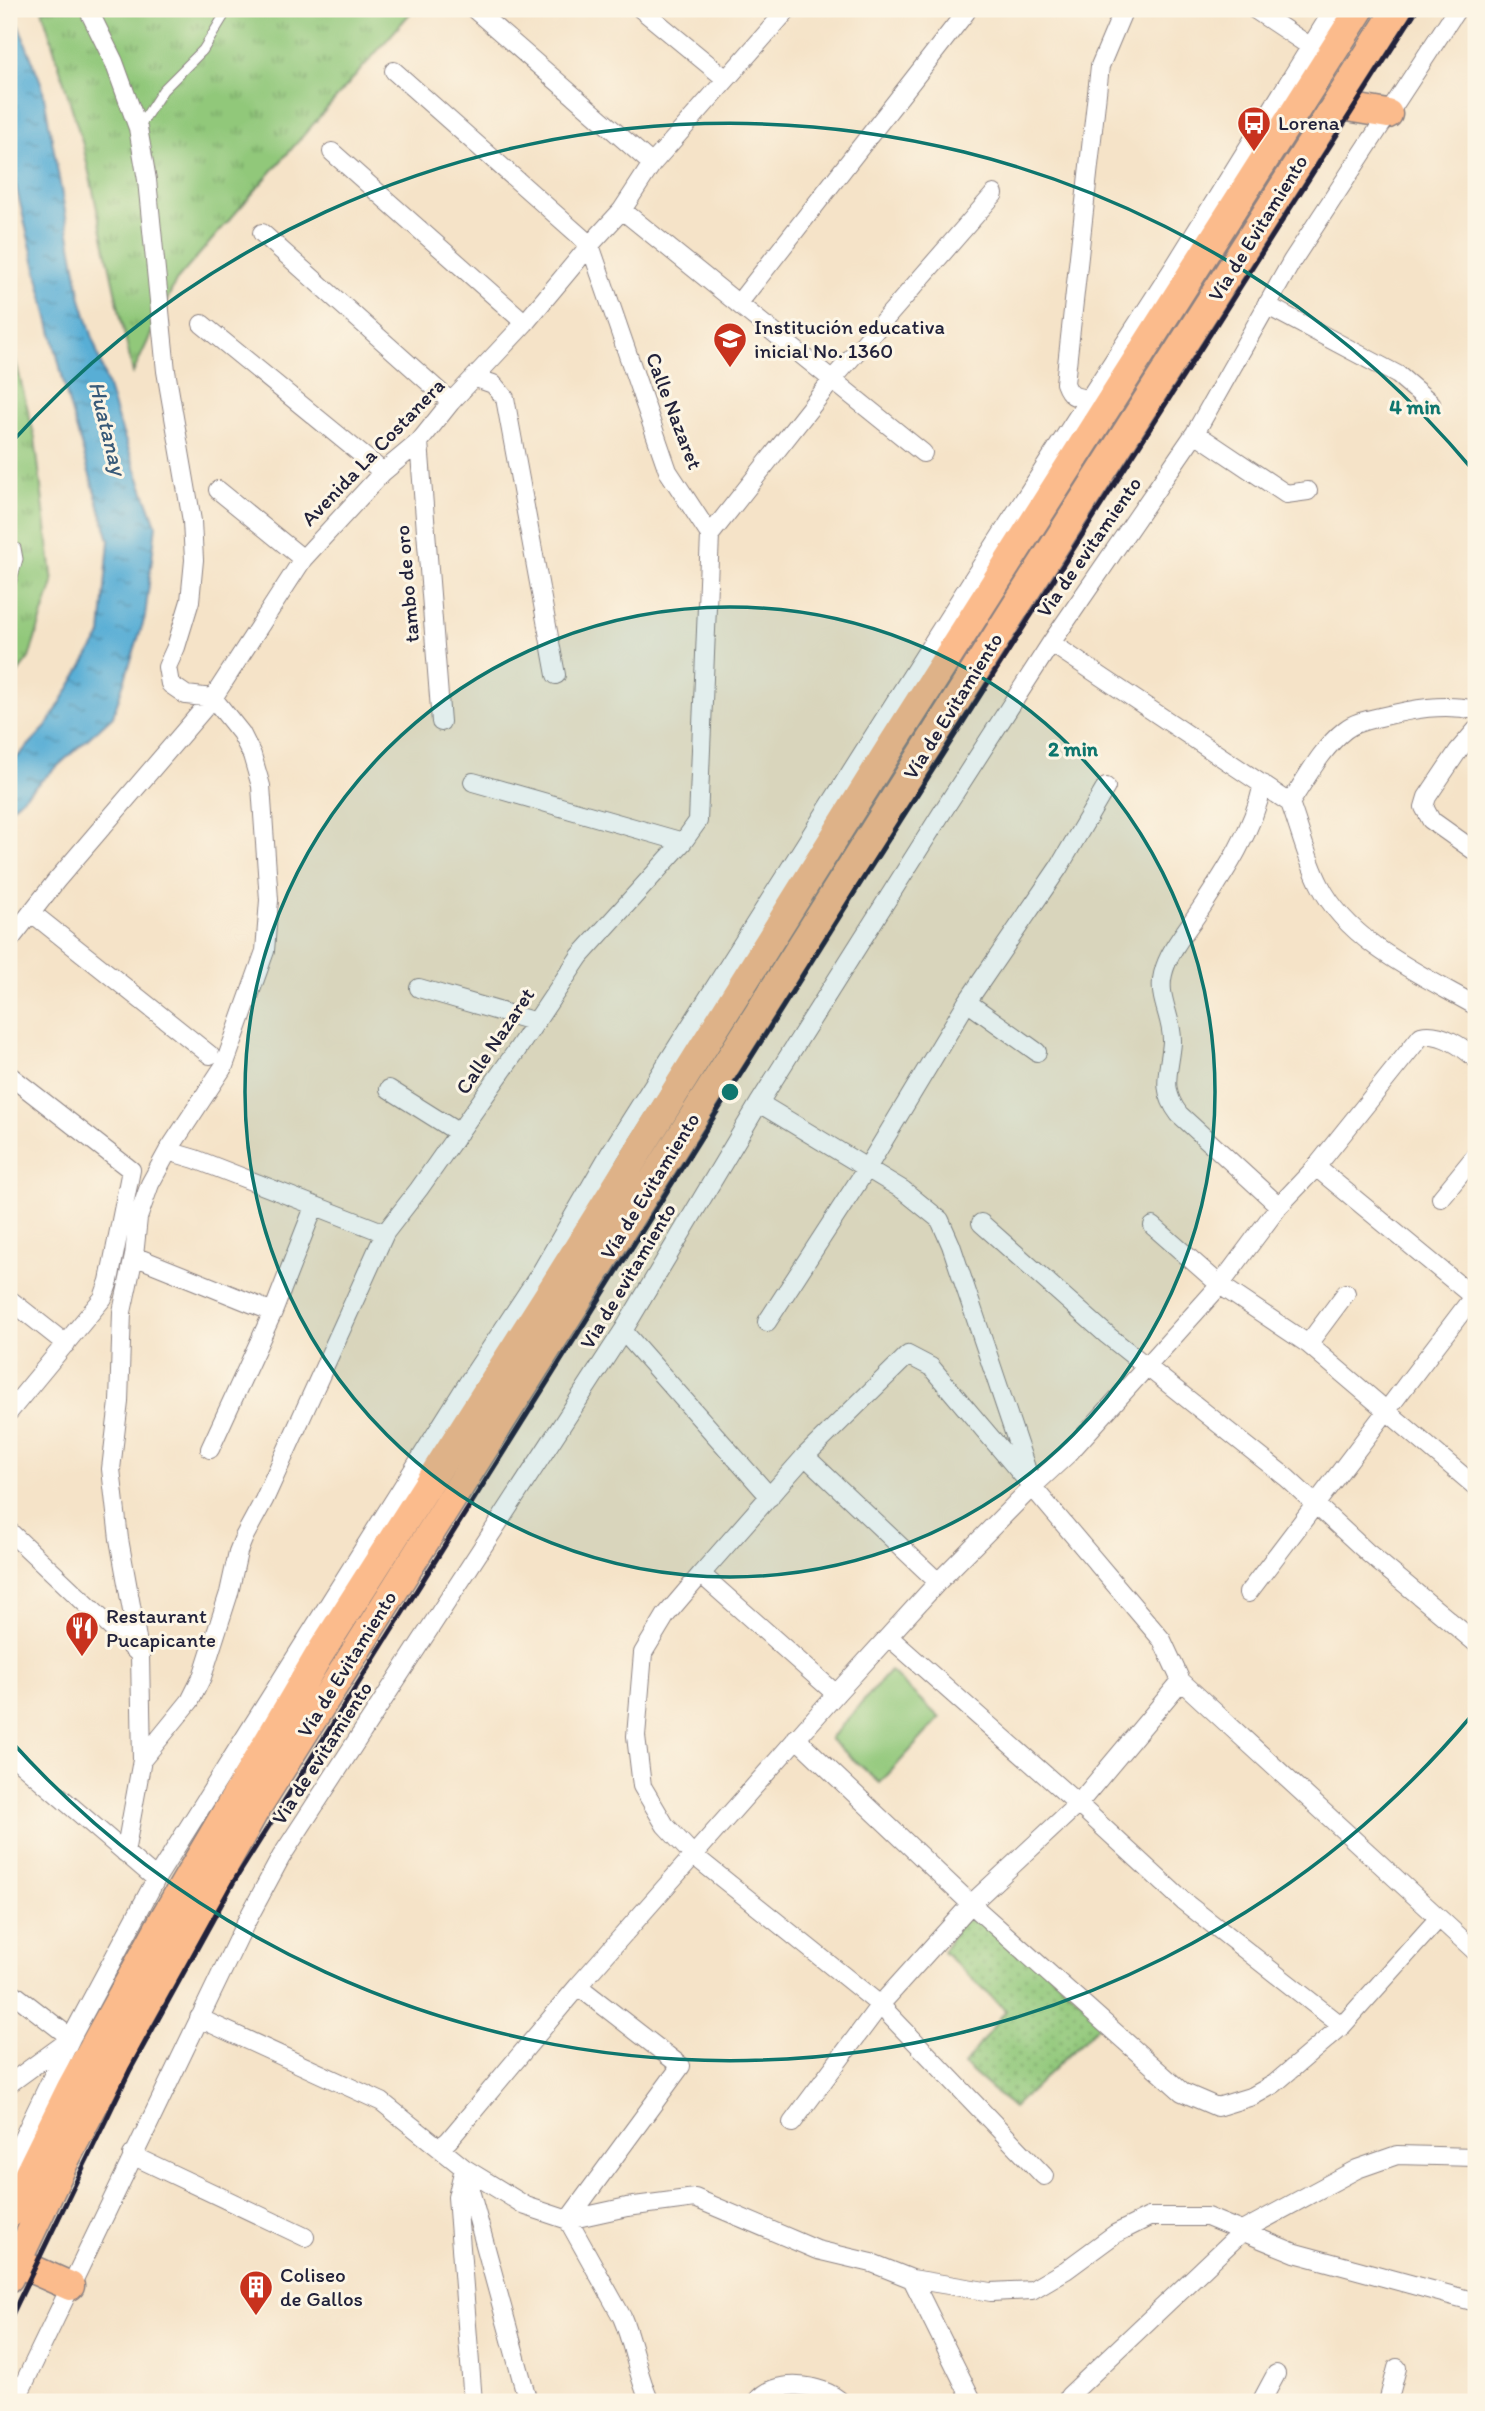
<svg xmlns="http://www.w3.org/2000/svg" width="1485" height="2411" viewBox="0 0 1485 2411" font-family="Itim,sans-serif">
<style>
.grass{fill:url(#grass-tufts);stroke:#5a755a;stroke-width:2}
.park{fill:url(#park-dots);stroke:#5a755a;stroke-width:2}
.pitch{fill:#91c87a;stroke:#5a755a;stroke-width:2}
.water{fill:url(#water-ripples);stroke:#3e6888;stroke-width:2}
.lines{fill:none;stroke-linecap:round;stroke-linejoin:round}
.service-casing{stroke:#8c8282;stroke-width:11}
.minor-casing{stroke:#8c8282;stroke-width:20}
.trunk-casing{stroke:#8c8282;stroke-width:31}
.service{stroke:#fff;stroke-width:9}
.minor{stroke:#fff;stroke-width:18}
.trunk{stroke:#fbbb8c;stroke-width:28}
.rail{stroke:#22223b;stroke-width:5}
.ring{fill:none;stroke:#0f766e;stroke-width:3.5}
.labels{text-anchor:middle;stroke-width:6;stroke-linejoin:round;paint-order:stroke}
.poi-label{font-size:21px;fill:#22223b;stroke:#fcf5e5;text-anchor:start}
.street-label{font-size:21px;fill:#22223b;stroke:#fcf5e5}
.water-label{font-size:23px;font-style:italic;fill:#385a79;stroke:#fcf5e5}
.centre{fill:#0f766e;stroke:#fcf5e5;stroke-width:3.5}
.ring-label{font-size:21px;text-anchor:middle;font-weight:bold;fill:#0f766e;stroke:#fcf5e5;stroke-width:6;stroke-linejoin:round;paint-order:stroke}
</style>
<defs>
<pattern id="grass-tufts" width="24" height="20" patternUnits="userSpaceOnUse" patternTransform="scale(1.75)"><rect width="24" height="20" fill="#91c87a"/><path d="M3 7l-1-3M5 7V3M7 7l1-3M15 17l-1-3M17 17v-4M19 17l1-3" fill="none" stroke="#76a265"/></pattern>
<pattern id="park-dots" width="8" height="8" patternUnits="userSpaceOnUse" patternTransform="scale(1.75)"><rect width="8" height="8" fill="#91c87a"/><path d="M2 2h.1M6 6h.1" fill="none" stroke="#76a265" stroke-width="1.8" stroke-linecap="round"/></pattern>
<pattern id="water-ripples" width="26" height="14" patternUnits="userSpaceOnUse" patternTransform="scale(1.75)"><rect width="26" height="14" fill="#59aed5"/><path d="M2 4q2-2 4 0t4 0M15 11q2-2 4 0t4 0" fill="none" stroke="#498dae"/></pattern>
</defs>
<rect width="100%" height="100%" fill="#fcf5e5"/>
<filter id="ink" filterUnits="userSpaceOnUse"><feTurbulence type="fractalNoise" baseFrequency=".0143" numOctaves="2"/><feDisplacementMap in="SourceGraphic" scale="14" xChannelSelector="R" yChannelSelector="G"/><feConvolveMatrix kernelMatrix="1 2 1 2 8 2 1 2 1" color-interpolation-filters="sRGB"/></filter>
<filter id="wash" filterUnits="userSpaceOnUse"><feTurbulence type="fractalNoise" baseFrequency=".00686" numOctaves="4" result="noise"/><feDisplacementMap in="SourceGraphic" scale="28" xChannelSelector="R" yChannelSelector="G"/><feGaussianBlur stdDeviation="1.57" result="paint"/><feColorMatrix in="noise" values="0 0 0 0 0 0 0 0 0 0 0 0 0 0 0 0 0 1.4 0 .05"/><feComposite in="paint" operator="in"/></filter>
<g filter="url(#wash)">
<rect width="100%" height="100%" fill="#f5e3c8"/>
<path class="grass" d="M42 9H414L176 281 133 373 83 145Z
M9 335 35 438 53 583 29 658 9 684Z"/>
<path class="park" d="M971 1904 1104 2021 1013 2108 964 2065 1006 2010 943 1952Z"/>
<path class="pitch" d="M890 1671 940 1718 880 1783 830 1739Z"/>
<path class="water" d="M9 9H12L42 85 81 299 118 420 156 525 145 617 113 716 9 810V766L46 727 101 635 109 540 69 404 9 158Z"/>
</g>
<g filter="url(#ink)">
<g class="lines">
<g class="service-casing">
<path id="service" d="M139 127 163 90 203 50 228 9
M9 547 16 548 18 559 9 590"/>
</g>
<g class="minor-casing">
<path id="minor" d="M88 9 114 62 138 128 147 180 166 371 192 521 194 560 190 601 176 647 167 667 170 684 186 695 213 698 241 733 252 755 261 786 269 900 265 951 224 1066 168 1151 150 1184 138 1218 134 1256 122 1312 119 1402 111 1469 119 1539 140 1655 142 1760
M474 9 652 164
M641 9 726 79
M1254 9 1311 47
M332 152 525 323
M622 210 923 453
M262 233 451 402
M738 304 966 12
M1266 305 1398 375 1431 403
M202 324 383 472
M476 378 493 384 505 398 556 675
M1089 399C1075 397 1070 397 1065 383L1100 66 1124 9
M1195 433 1286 494 1308 491
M419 442 441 722
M218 490 303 559
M710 535 833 379 994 194
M1051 643 1290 803C1306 779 1322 748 1345 730 1355 722 1368 720 1380 717 1413 709 1443 703 1476 710
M1476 730 1458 751 1427 797 1424 807 1431 820 1476 852
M473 782 683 842
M1263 784C1253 831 1224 874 1198 913 1186 931 1168 952 1163 974 1157 998 1173 1018 1172 1042 1170 1071 1159 1088 1179 1114L1279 1206
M1290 803C1300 830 1307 860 1320 885 1349 943 1422 975 1476 1006
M32 913 210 1055
M9 941 56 881 213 698 303 559 383 472 419 442 451 402 525 323 590 245 622 210 652 164 788 9
M419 988 536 1022
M967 1002 1037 1052
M9 1075 131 1170 109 1281 103 1298 9 1412
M389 1089 459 1133
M759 1103 903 1190 940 1220 951 1245 1029 1477
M168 1151 195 1159 385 1233
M1316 1167 1476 1299
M1441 1198 1476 1155
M981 1223 1107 1335 1287 1478 1368 1553 1476 1643
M1153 1226 1220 1285 1308 1344 1476 1487
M134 1256 273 1312
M9 1299 66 1344
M767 1322 867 1168 967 1002 1059 867 1106 787
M623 1331 770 1497
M1308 1344 1346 1293
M210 1449 273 1312 314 1207
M805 1456 938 1582
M9 1531 140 1655
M701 1574 666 1615 643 1653 636 1736 642 1786 665 1825 692 1854 880 2005 971 1904 1078 1804 1181 1681
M1248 1593 1476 1293
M889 1637 1078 1804 1183 1901 1342 2026
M836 1694 701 1574 805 1456 908 1355 931 1367 1162 1640 1181 1681 1476 1952
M796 1738 971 1904 1182 2092 1217 2107 1253 2096 1274 2084 1342 2026 1438 1919
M9 1753 156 1879
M125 1853 142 1760 190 1701 202 1677 229 1593 238 1552 244 1537 264 1500 385 1233 419 1189 517 1050 580 956 683 842 698 821 710 535 668 471 590 245 394 71
M578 1986 681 2066 568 2220 622 2317C634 2345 637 2375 650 2402
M9 1990 71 2038
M199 2018 382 2102 464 2168 528 2402
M9 2084 68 2041
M792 2123 880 2005 1044 2176
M440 2148 449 2140 578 1986 836 1694 938 1582 1032 1487 1068 1454 1220 1285 1279 1206 1316 1167 1421 1036C1440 1031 1463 1047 1476 1059
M132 2155 305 2237
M9 2167 71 2038 156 1879 469 1381 541 1272 610 1153 974 577 1174 267 1334 9
M912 2279 973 2402
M15 2402 245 1924 281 1857 623 1331 759 1103 943 811 1051 643 1195 433 1292 261 1457 9
M473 2402 457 2197 464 2168 526 2206 568 2220 627 2207 695 2198 817 2250 872 2263 912 2279 991 2292 1032 2290 1066 2270 1115 2234 1149 2217H1207L1295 2253 1476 2302
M756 2402C772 2378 823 2383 841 2402
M1070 2402 1069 2396 1244 2230 1357 2169 1397 2155 1476 2157
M1261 2402 1276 2374
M1388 2402 1397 2368"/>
</g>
<g class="trunk-casing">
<path id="trunk" d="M1336 105 1388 114
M9 2214 71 2088 100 2035 166 1915 319 1655 556 1283 888 751 1360 9
M16 2262 70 2286
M9 2278 67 2156 137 2022 254 1812 1028 587 1397 9"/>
</g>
<use href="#service" class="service"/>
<use href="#minor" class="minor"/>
<use href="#trunk" class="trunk"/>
<path class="rail" d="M9 2321 130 2070 233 1883 858 887 1417 9"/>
</g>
</g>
<circle cx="730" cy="1092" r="485" fill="#0f766e" fill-opacity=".12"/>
<g class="ring">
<circle cx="730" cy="1092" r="485"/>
<path d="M1472 1715A969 969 0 0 1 10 1740M10 444A969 969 0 0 1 1472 469"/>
</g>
<defs>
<g id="bus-pin" transform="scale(1.75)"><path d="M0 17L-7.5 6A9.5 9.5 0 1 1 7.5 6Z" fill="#c8321e" stroke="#fcf5e5"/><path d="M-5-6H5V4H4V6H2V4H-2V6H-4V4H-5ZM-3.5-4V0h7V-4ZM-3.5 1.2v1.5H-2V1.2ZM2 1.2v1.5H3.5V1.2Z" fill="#fff"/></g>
<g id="school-pin" transform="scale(1.75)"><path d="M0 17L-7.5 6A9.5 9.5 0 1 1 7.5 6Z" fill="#c8321e" stroke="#fcf5e5"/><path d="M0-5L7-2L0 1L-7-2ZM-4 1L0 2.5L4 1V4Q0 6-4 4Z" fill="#fff"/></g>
<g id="restaurant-pin" transform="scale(1.75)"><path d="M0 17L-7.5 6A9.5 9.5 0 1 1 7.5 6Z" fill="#c8321e" stroke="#fcf5e5"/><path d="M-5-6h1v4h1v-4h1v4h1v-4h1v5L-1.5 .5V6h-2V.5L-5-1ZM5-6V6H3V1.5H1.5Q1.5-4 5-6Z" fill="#fff"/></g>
<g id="building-pin" transform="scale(1.75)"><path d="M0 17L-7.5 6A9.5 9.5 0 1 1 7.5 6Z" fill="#c8321e" stroke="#fcf5e5"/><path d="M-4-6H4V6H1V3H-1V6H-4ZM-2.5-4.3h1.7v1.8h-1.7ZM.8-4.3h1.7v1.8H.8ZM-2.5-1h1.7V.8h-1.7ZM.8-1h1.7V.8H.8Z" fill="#fff"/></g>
</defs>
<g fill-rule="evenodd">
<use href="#bus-pin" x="1254" y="123"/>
<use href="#school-pin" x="730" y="339"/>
<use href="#restaurant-pin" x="82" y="1628"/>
<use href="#building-pin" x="256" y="2287"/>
</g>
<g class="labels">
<g class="poi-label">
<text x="1278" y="130">Lorena</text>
<text x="754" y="334">Institución educativa<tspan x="754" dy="24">inicial No. 1360</tspan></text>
<text x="106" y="1623">Restaurant<tspan x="106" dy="24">Pucapicante</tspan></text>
<text x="280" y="2282">Coliseo<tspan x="280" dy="24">de Gallos</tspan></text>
</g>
<g class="street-label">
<text transform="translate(1258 228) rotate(-58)" y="7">Vía de Evitamiento</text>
<text transform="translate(674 411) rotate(69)" y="7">Calle Nazaret</text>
<text transform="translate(373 452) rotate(-46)" y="7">Avenida La Costanera</text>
<text transform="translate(1089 547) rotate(-55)" y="7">Via de evitamiento</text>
<text transform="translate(407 584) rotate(-95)" y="7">tambo de oro</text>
<text transform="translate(953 706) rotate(-58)" y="7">Vía de Evitamiento</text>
<text transform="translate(495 1041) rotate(-56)" y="7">Calle Nazaret</text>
<text transform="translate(650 1186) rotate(-58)" y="7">Vía de Evitamiento</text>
<text transform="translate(628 1276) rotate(-59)" y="7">Via de evitamiento</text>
<text transform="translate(347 1664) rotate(-58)" y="7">Vía de Evitamiento</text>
<text transform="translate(322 1753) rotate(-57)" y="7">Via de evitamiento</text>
</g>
<g class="water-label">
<text transform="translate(108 428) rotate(76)" y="8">Huatanay</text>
</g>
</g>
<circle cx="730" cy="1092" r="10" class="centre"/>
<g class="ring-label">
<text x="1415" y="414">4 min</text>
<text x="1073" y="756">2 min</text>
</g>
<rect width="1485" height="2411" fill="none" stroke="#fcf5e5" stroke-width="35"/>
</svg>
